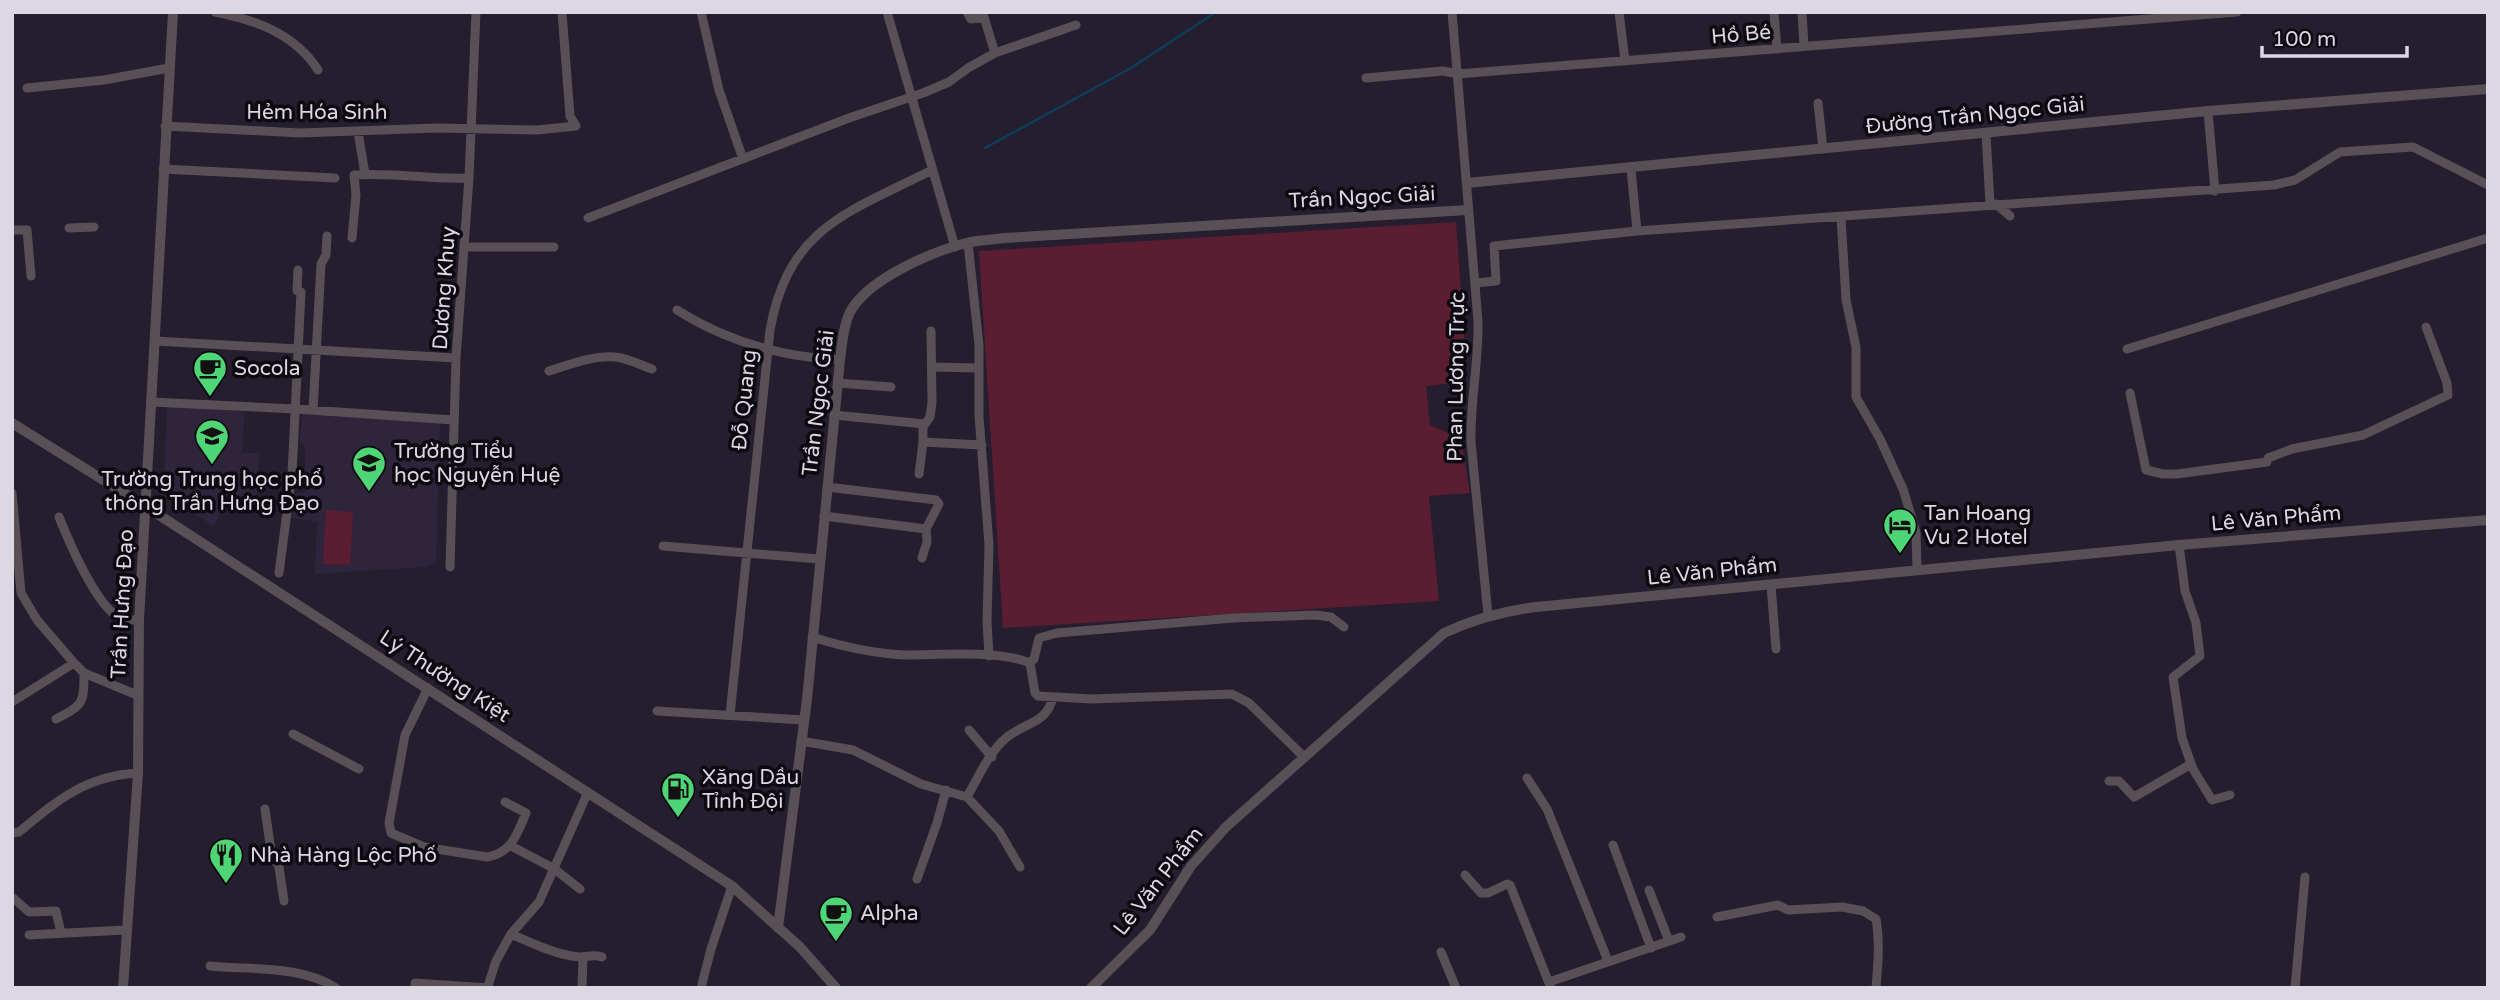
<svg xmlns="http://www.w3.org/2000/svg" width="2500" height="1000" viewBox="0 0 2500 1000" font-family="'Varela Round',sans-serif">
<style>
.built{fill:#2e253c}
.green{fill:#5b1d31}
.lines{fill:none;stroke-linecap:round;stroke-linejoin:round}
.stream{stroke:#0e3d5a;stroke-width:2.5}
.minor{stroke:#585056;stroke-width:9}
.tertiary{stroke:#585056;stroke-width:10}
.labels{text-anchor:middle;stroke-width:7;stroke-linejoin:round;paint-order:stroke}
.street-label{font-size:21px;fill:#dbd7e3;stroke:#0c0911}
.poi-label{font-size:21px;fill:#dbd7e3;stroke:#0c0911;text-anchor:start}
</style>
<rect width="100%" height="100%" fill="#241e2f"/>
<path class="built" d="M167 404 245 407 242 453H259L256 499H228L214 526 163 495Z
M302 412 440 421 436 562 424 567 315 574 317 522 292 518 295 493 305 492V447L300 441Z"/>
<path class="green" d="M1456 222 1466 362 1464 375 1456 383 1426 386 1430 425 1444 431 1462 444 1470 493 1429 496 1439 601 1003 628 979 251Z
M326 510 353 512 350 565 323 564Z"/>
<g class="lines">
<path class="stream" d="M985 148 1131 68 1216 12"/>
<path class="minor" d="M215 12C256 20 295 34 318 70
M701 12 719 90 743 159
M887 12 955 247
M967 12 971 19 984 17 995 53
M1452 12 1478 321C1479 362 1470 401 1471 442L1488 615
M1619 12 1625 61
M1774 12 1777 49
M1802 12 1804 46
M1366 78 1443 71 1458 74 2237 12
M27 88 104 80 169 68
M1818 103 1823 149
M2208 111 2215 191
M165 126 300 133 437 128 537 130 576 126 570 116 562 12
M358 132 365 174
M1986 134 1990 204
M163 169 335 178
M1631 169 1637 231
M1996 204 2010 216
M1841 217 1846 300 1856 347V397L1880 439 1903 489 1916 532 1917 570
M588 218 849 118 923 93 949 82 968 68 995 53 1076 25
M69 228 94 227
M12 230H27L31 276
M352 238 356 195 354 175C394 172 430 180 469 178
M968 243 979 345V416L989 545 987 621 989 656
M465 247H554
M1475 283 1496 281 1494 246 1637 231 2274 185 2295 180 2340 152 2413 147 2488 185
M297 291 298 270
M677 310C726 341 782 357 840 360
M155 341 456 358
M2127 349 2488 238
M932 367 978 368
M549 371C569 365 592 355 615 357 627 358 641 365 652 369
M838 383 891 387
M2130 393 2146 470 2163 474H2177L2267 462
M151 402 296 409 453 420
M313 410 321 264 326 255 327 236
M834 415 925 424
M923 442V427L930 417 932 403 931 331
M2268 458 2292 449 2363 435 2448 395 2447 383 2426 327
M919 474 923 442 982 445
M12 493 21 593 37 620 74 663
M824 516 926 529 939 504 936 500 827 487
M59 517C69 542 95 603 118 617 124 621 132 620 139 620
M2179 545 2185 591 2196 623 2200 656 2173 677 2182 738 2193 769 2212 800 2230 795
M663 546 819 559
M922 558 927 542 926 529
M450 567 456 358 469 178 476 12
M279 573 292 474 301 292
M1771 585 1776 649
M812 637C844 647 874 654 907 655 941 655 999 650 1030 663
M428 688 405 735 389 823 391 833 424 847 487 857C512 853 517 834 526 813L505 802
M12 702 74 663 84 673 137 695
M657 711 804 720
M730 715 770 330C789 226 848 213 932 170
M56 719C83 705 84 704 84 673
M969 730 992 757
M293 734 359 769
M801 741 853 750 921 784 967 797 999 831 1020 867
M1304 757 1249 703 1232 694 1092 699 1038 696 1035 693 1030 663 1034 659 1039 638 1057 633 1233 618 1315 615 1331 617 1344 627
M1527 778 1547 809 1608 961
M2109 781H2119L2134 797 2191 764
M967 797C978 778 989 752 1006 738 1025 722 1047 724 1053 697
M265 809 271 851 279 867 284 901
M12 833 19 832C58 800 85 776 138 773
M1613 845 1651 948
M511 846 553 868
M552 870 557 871 580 889
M1465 875 1481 893H1488L1507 884 1510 885 1551 988
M917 879 937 823 946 790
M1649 890 1669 941
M12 897 29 912 56 911 61 933
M1717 917 1778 905 1788 910 1842 907 1863 911 1876 919C1880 942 1878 965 1876 988
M511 934C531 943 559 956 580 957 588 957 593 954 602 957
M29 935 125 930
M1441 952 1456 988
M210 966C251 970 301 965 336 988
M1549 982 1681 937
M488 986 496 961 511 934 539 902 588 792
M415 988V983L488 988
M582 988 583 957
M701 988 711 949 732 886
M2295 988 2305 877"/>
<path class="tertiary" d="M1467 183 2208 111 2488 89
M12 423 145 506 732 886 800 947 836 988
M778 928 807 699 840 360C842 345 843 327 850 312 868 279 931 252 966 243 978 240 991 240 1004 238L1468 210
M123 988 138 773 139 620 173 12
M1091 988 1150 930 1191 866 1226 827 1444 633C1474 619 1503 611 1536 607L2179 545 2488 520"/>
</g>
<defs>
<g id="cafe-pin" transform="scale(1.75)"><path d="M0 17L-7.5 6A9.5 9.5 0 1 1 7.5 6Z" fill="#4ed676" stroke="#0c0911"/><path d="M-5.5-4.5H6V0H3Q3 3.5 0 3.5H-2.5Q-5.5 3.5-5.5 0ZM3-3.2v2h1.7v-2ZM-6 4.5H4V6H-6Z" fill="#111"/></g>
<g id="school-pin" transform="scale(1.75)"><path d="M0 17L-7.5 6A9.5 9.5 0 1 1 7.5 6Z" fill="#4ed676" stroke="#0c0911"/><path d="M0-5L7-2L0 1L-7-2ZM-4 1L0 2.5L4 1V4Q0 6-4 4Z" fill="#111"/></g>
<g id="hotel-pin" transform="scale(1.75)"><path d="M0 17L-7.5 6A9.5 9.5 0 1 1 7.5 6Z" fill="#4ed676" stroke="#0c0911"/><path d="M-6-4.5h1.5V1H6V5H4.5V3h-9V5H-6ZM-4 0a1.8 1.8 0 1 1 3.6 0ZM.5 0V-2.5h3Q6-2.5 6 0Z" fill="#111"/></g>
<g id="fuel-pin" transform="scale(1.75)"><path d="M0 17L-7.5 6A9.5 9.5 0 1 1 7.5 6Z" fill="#4ed676" stroke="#0c0911"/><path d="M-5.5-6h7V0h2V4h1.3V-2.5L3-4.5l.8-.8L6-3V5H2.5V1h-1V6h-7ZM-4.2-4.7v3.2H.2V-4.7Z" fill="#111"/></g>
<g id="restaurant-pin" transform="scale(1.75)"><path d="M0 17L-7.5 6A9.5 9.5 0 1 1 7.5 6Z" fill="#4ed676" stroke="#0c0911"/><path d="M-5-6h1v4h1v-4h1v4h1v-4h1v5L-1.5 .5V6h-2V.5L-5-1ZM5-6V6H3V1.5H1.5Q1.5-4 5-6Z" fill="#111"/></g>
</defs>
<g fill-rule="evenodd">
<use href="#cafe-pin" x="210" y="368"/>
<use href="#school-pin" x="212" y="436"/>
<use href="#school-pin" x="369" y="463"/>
<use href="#hotel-pin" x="1900" y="525"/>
<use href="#fuel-pin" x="678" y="789"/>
<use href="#restaurant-pin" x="226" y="855"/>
<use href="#cafe-pin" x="836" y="913"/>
</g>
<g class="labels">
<g class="street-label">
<text transform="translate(1741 34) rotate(-5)" y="7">Hồ Bé</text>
<text x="317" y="119">Hẻm Hóa Sinh</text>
<text transform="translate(1975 115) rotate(-6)" y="7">Đường Trần Ngọc Giải</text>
<text transform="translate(1362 197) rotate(-3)" y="7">Trần Ngọc Giải</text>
<text transform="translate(444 288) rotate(-86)" y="7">Dương Khuy</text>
<text transform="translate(1456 377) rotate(-89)" y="7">Phan Lương Trực</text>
<text transform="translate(744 400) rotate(-84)" y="7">Đỗ Quang</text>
<text transform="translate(818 403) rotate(-83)" y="7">Trần Ngọc Giải</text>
<text transform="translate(2276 518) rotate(-5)" y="7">Lê Văn Phẩm</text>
<text transform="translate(1712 571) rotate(-6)" y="7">Lê Văn Phẩm</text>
<text transform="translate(122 604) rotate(-87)" y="7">Trần Hưng Đạo</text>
<text transform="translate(445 676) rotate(33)" y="7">Lý Thường Kiệt</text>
<text transform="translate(1158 881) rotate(-52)" y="7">Lê Văn Phẩm</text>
</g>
<g class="poi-label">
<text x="234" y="375">Socola</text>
<text x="394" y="458">Trường Tiểu<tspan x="394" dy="24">học Nguyễn Huệ</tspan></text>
<text x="212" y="486" text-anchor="middle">Trường Trung học phổ<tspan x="212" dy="24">thông Trần Hưng Đạo</tspan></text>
<text x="1924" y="520">Tan Hoang<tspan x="1924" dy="24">Vu 2 Hotel</tspan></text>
<text x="702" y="784">Xăng Dầu<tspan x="702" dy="24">Tỉnh Đội</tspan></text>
<text x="250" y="862">Nhà Hàng Lộc Phố</text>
<text x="860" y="920">Alpha</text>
</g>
</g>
<rect width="2500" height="1000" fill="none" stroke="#dbd7e3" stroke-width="28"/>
<path d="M2262 46v10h145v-10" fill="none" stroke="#dbd7e3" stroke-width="3.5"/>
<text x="2272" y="46" font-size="21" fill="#dbd7e3" stroke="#0c0911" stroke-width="5" paint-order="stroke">100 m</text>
</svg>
